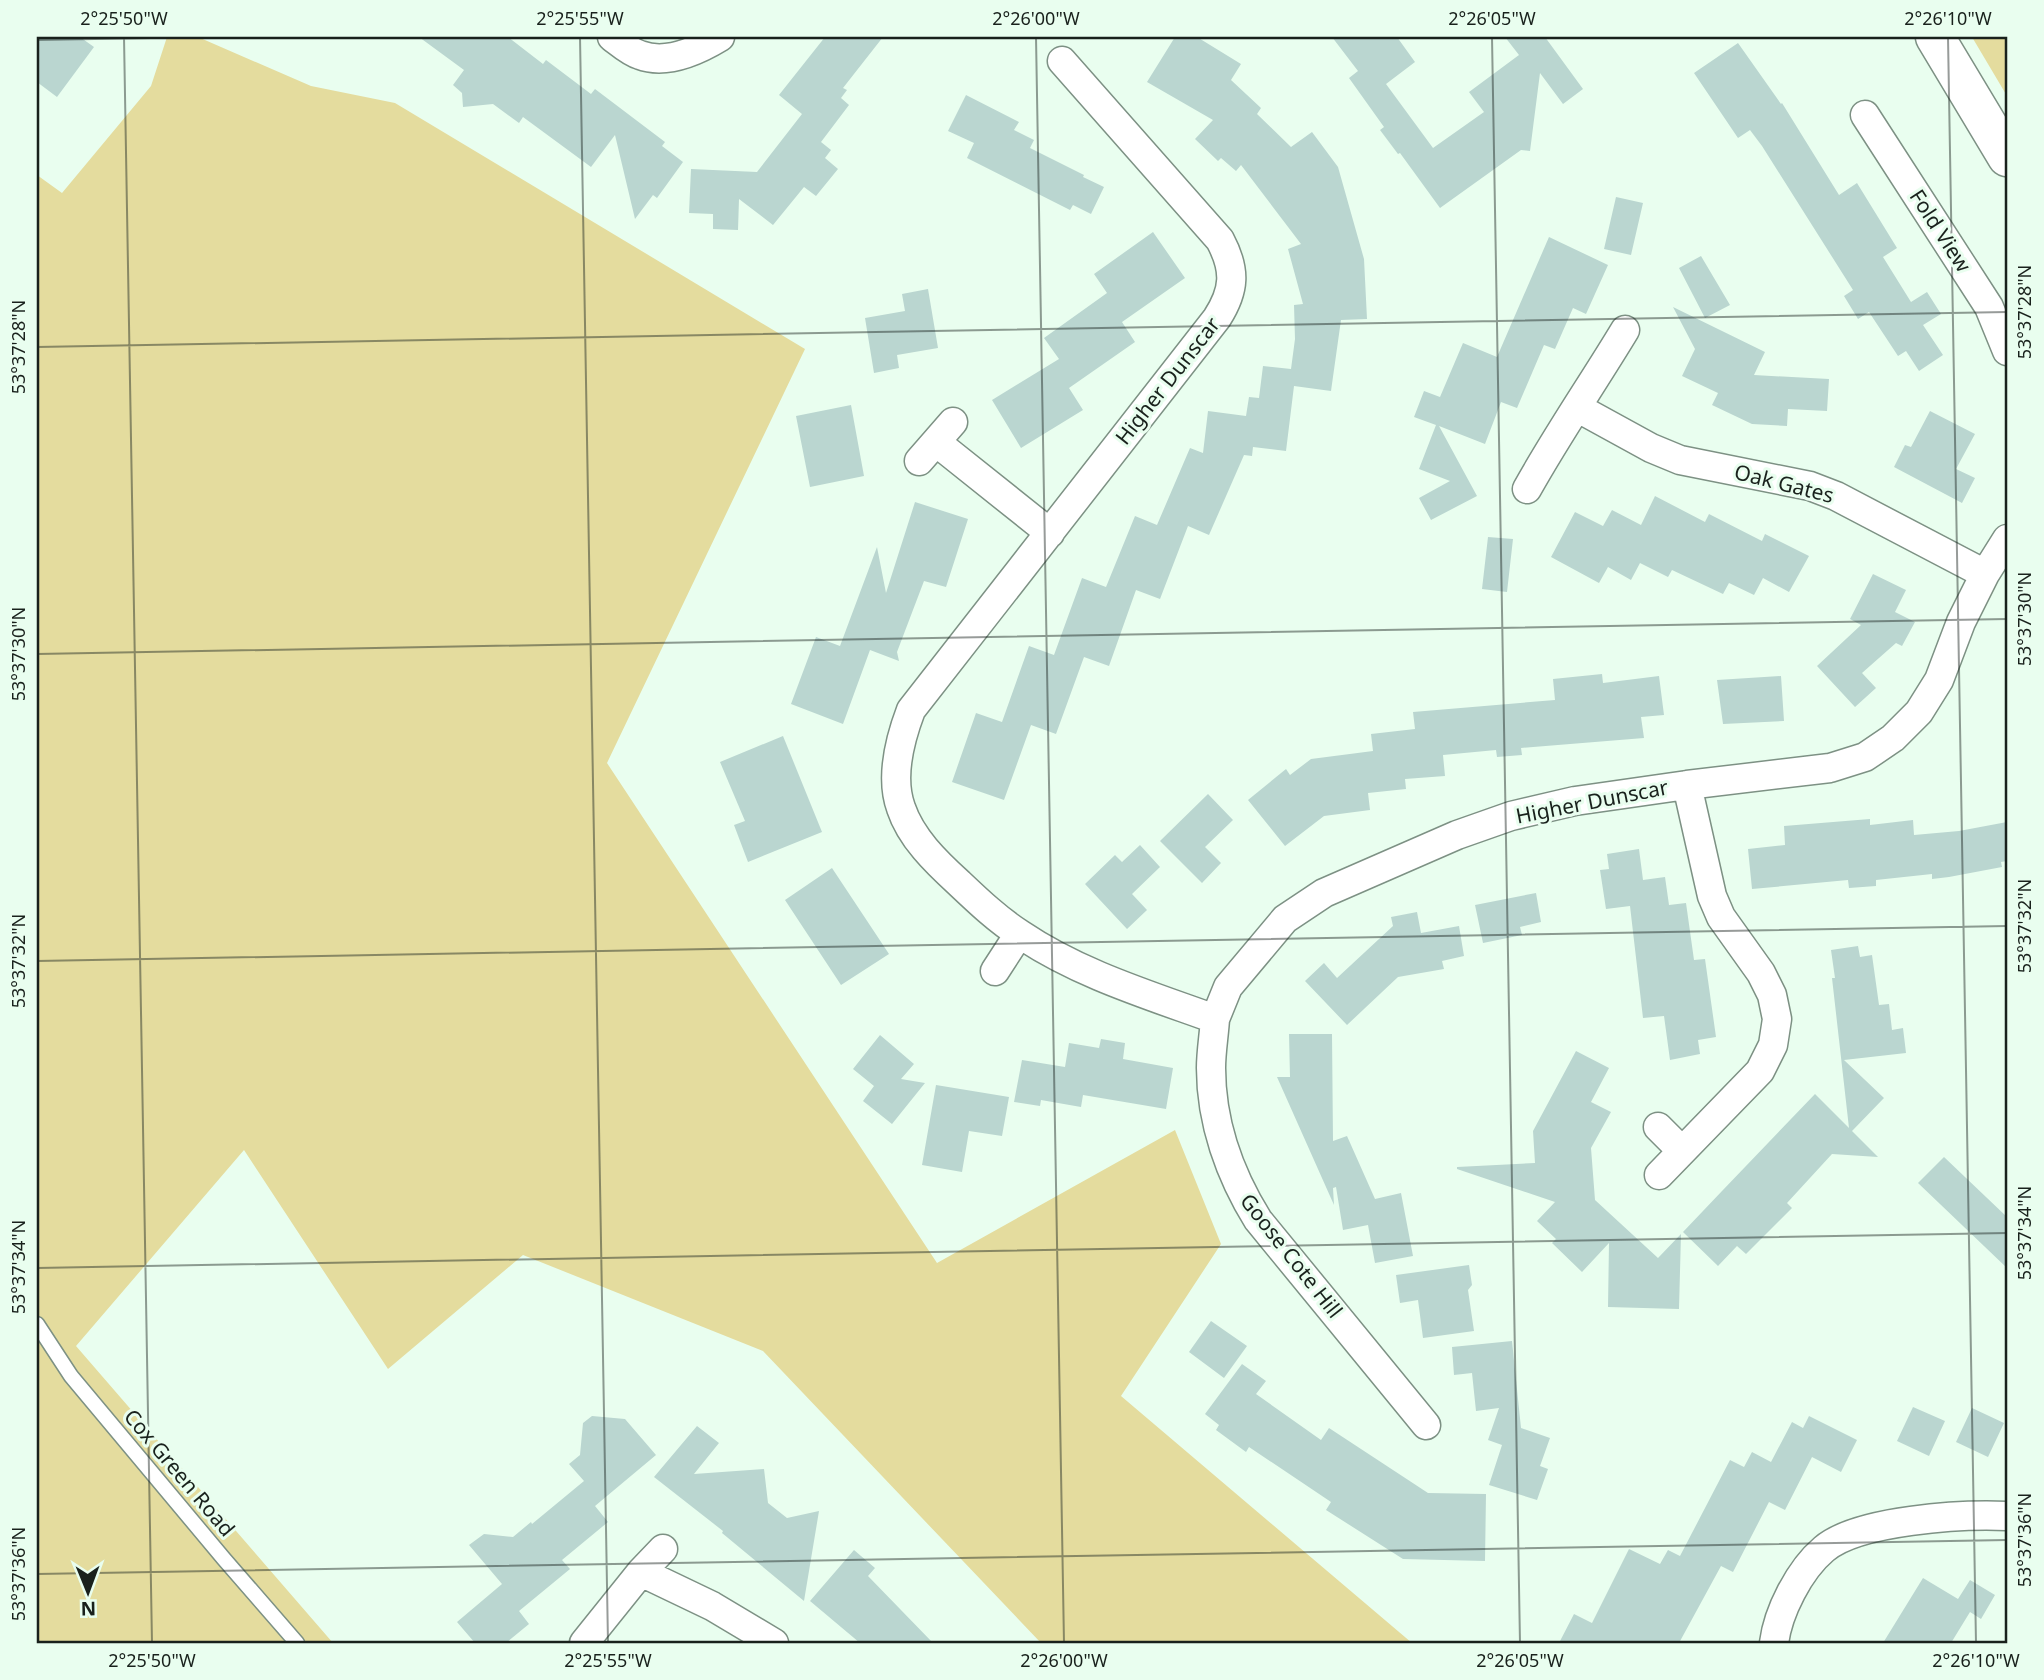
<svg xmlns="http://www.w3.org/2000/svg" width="2044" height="1680" viewBox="0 0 2044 1680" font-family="'Noto Sans',sans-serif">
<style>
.green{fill:#e4dc9e}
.building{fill:#bad6d0}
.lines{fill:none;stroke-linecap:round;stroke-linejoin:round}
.lane-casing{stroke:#7d9184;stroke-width:17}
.street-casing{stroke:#7d9184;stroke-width:31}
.highway-casing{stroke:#7d9184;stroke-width:41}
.lane{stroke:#fff;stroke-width:14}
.street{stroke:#fff;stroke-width:28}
.highway{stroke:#fff;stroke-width:38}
.ticks{fill:none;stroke:#19211c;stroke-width:2;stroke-opacity:0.45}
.labels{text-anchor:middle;stroke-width:6;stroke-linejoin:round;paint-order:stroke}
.street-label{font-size:21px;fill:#19211c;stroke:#e9feef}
.neatline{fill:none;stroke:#19211c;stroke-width:2.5}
.ticks-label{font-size:18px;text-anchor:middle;fill:#19211c}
</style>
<rect width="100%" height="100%" fill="#e9feef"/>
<path class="green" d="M167 37H198L311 86 395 103 805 349 607 763 937 1263 1175 1130 1221 1244 1121 1396 1412 1643H1041L763 1351 523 1255 388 1369 244 1150 76 1346 333 1643H37V175L62 193 151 86Z
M1972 37H2007V96Z"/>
<path class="building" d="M37 37H80L94 47 57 97 37 82Z
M419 37H508L543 64 546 60 591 94 595 89 665 142 662 146 683 162 657 198 653 195 635 219 615 135 591 167 523 117 519 123 493 104 463 107 462 93 453 85 464 70Z
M825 37H883L843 88 847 90 841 98 849 105 821 142 831 150 825 158 838 169 816 196 804 187 773 225 739 199 738 230 713 229V214L689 213 691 169 757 172 802 114 779 95Z
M1175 37H1197L1241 64 1231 80 1261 108 1257 114 1291 147 1312 132 1338 167 1364 259 1367 319 1341 320 1331 391 1294 386 1286 451 1253 447 1252 456 1244 455 1209 535 1188 526 1160 599 1136 590 1109 666 1084 657 1056 734 1031 725 1004 800 952 782 976 713 1002 722 1029 646 1054 655 1082 578 1106 587 1135 516 1157 525 1190 448 1203 453 1208 411 1246 416 1249 397 1259 398 1263 366 1291 369 1295 339 1294 305 1303 304 1288 249 1301 244 1241 165 1236 171 1221 158 1218 161 1195 139 1213 120 1147 82Z
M1332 37H1397L1415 62 1386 84 1433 148 1484 112 1469 92 1519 55 1505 37H1545L1583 89 1563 104 1540 73 1530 151 1521 150 1440 208 1400 153 1398 154 1380 130 1384 127 1349 78 1358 71Z
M1738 43 1781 104 1782 103 1839 195 1857 183 1897 248 1883 257 1911 302 1927 292 1941 314 1923 325 1943 355 1919 371 1906 351 1898 356 1869 312 1858 319 1844 296 1853 290 1762 146 1750 130 1738 138 1694 73Z
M966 95 1019 122 1014 130 1034 140 1030 148 1084 175 1083 177 1104 187 1091 214 1073 205 1070 210 967 158 974 143 948 131Z
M1616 197 1643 203 1631 255 1604 249Z
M1153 232 1185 278 1122 322 1135 342 1069 388 1083 410 1021 448 992 400 1059 359 1044 338 1107 293 1094 274Z
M1549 237 1608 265 1586 314 1573 308 1555 349 1544 345 1517 408 1501 402 1485 444 1439 426 1477 496 1431 520 1419 498 1450 481 1419 469 1436 425 1414 417 1424 391 1440 397 1463 343 1497 357Z
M1701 256 1730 305 1705 318 1679 268Z
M928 289 938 348 897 355 899 368 874 373 865 318 905 311 902 294Z
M1673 307 1765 352 1754 375 1829 379 1827 411 1788 409 1787 426 1752 424 1712 405 1718 393 1682 376 1695 349Z
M851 405 864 476 810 487 796 416Z
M1930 411 1975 434 1956 469 1975 478 1962 503 1894 467 1905 445 1911 447Z
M1655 496 1705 522 1709 514 1762 541 1765 534 1809 556 1789 592 1763 578 1754 595 1729 583 1723 594 1672 570 1668 577 1640 563 1631 580 1608 567 1599 583 1551 557 1575 512 1603 526 1612 510 1641 525Z
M915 502 968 519 946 587 924 581 897 652 899 661 870 650 843 724 791 704 816 637 840 646 877 547 886 593Z
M1488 537 1513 539 1507 592 1482 589Z
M1873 574 1906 590 1895 612 1915 622 1902 646 1896 643 1862 673 1876 688 1855 707 1817 666 1861 625 1850 619Z
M1602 674 1603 683 1659 676 1664 715 1641 717 1644 738 1521 748 1522 755 1497 757 1496 750 1443 755 1445 776 1405 779 1406 789 1368 793 1370 810 1324 816 1285 846 1248 800 1286 769 1290 775 1311 759 1373 751 1371 734 1415 729 1413 712 1555 700 1553 679Z
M1781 676 1784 721 1723 724 1717 680Z
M783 736 822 832 748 862 734 825 745 821 720 762Z
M1208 794 1233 820 1205 847 1221 863 1202 883 1160 841Z
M1870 819V825L1913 820 1914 835 1959 831 2007 822V861L2001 862 2002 867 1949 877 1932 879V874L1876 880V886L1849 888 1848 880 1752 889 1748 849 1785 845 1784 826Z
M1140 845 1160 867 1132 894 1147 910 1127 929 1085 884 1115 855 1122 862Z
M1639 849 1643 880 1665 877 1669 905 1686 903 1694 960 1705 959 1716 1037 1698 1040 1700 1054 1670 1060 1664 1016 1643 1018 1630 906 1606 909 1600 870 1609 869 1607 854Z
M832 868 889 954 841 985 785 900Z
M1536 893 1541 922 1520 927 1522 935 1483 943 1475 905Z
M1417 912 1421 933 1459 926 1464 956 1442 961 1444 969 1398 977 1347 1025 1305 981 1324 963 1337 978 1393 926 1391 917Z
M1858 946 1860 957 1872 955 1879 1005 1889 1004 1892 1030 1903 1028 1906 1053 1844 1060 1884 1098 1852 1131 1878 1157 1832 1154 1787 1203 1792 1208 1746 1254 1737 1246 1718 1266 1683 1232 1722 1191 1815 1094 1849 1128 1832 978H1835L1831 950Z
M1289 1034H1332L1333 1141 1347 1136 1375 1199 1401 1193 1413 1256 1375 1263 1368 1225 1343 1230 1336 1187 1333 1188 1334 1205 1277 1077H1290Z
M880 1035 914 1064 901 1079 925 1083 892 1124 863 1101 874 1086 853 1069Z
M1101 1039 1125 1043 1123 1059 1173 1068 1166 1109 1083 1095 1081 1107 1041 1100 1040 1106 1014 1102 1022 1060 1065 1067 1069 1043 1099 1048Z
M1576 1051 1609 1068 1591 1102 1611 1112 1591 1148 1595 1200 1658 1258 1681 1234 1679 1309 1608 1307 1609 1243 1582 1272 1552 1243 1556 1239 1537 1221 1555 1202 1457 1169V1167L1535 1163 1533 1131Z
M936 1085 1009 1097 1002 1136 969 1131 962 1172 922 1165Z
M1944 1157 2007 1217V1268L1918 1183Z
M1469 1265 1472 1285 1468 1290 1474 1331 1423 1338 1418 1300 1400 1303 1396 1275Z
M1211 1321 1247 1346 1224 1378 1189 1352Z
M1512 1341 1521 1428 1550 1438 1540 1466 1548 1469 1537 1500 1489 1485 1502 1445 1488 1440 1499 1408 1476 1411 1472 1373 1454 1375 1452 1347Z
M1242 1364 1266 1381 1256 1394 1321 1440 1329 1428 1428 1493 1486 1494 1485 1561 1403 1559 1326 1510 1331 1502 1249 1447 1246 1452 1216 1430 1219 1425 1205 1414Z
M1913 1407 1945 1421 1929 1456 1897 1441Z
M1972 1408 2004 1423 1988 1457 1956 1442Z
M592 1416 625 1419 656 1455 595 1506 608 1522 562 1560 570 1569 519 1611 529 1624 506 1643H475L457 1622 502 1584 469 1545 484 1534 513 1537 531 1522 532 1524 584 1481 569 1464 580 1455 583 1423Z
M1809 1416 1857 1440 1841 1472 1812 1457 1785 1510 1769 1502 1733 1572 1721 1566 1679 1643H1559L1574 1614 1592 1623 1629 1549 1660 1564 1668 1550 1680 1556 1730 1460 1744 1467 1752 1452 1771 1462 1792 1422 1803 1428Z
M697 1426 719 1443 694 1474 764 1469 768 1503 787 1518 819 1511 804 1601 722 1533 723 1531 654 1477Z
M854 1550 875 1568 868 1576 933 1643H860L810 1601Z
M1923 1578 1958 1599 1970 1580 1995 1595 1981 1619 1970 1612 1951 1643H1883Z"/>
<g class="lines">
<g class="lane-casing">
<path id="lane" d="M37 1324 71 1376 224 1559 297 1643"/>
</g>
<g class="street-casing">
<path id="street" d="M612 37C620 43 630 52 640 55 666 65 697 51 720 37
M1062 61 1220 240C1236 270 1235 290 1217 318L911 710C900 739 890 778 901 808 911 838 936 862 959 883 978 901 998 920 1020 934 1079 974 1149 995 1215 1019L1228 987 1285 919 1324 893 1457 835 1511 816 1575 801 1687 785 1830 768 1865 757 1893 738 1919 712 1939 680 1961 622 1985 574 2007 539
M1865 115 1989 307 2007 351
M1578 408 1651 448 1680 460 1810 486 1836 496 1985 574
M936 442 1050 533
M919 461 953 422
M1527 489C1557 435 1593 383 1625 330
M995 971 1019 934
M1215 1019C1214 1035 1211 1052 1211 1068 1211 1122 1230 1175 1258 1220L1426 1425
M1658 1127 1682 1151
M1659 1175 1760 1071 1773 1045 1777 1019 1772 995 1761 973 1721 917 1712 896 1687 785
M641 1572 712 1606 774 1643
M584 1643 641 1572 663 1549
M1774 1643C1778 1612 1799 1570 1824 1549 1858 1520 1962 1514 2007 1516"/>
</g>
<g class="highway-casing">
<path id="highway" d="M1935 37 2007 157"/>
</g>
<use href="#lane" class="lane"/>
<use href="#street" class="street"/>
<use href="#highway" class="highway"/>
</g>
<path class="ticks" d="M124 37 152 1643M580 37 608 1643M1036 37 1064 1643M1492 37 1520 1643M1948 37 1976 1643M37 40 209 37M37 347 2007 312M37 654 2007 619M37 961 2007 926M37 1268 2007 1233M37 1574 2007 1540"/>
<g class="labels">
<g class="street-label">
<text transform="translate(1940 231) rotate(57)" y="7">Fold View</text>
<text transform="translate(1168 381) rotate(-52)" y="7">Higher Dunscar</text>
<text transform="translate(1784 484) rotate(14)" y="7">Oak Gates</text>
<text transform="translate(1592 802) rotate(-11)" y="7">Higher Dunscar</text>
<text transform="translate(1291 1256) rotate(52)" y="7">Goose Cote Hill</text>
<text transform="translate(179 1473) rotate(50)" y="7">Cox Green Road</text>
</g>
</g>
<rect width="2044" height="1680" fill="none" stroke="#e9feef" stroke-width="77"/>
<g transform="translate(88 1592) rotate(179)" stroke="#e9feef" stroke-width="5" paint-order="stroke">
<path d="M0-5L12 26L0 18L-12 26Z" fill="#19211c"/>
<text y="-10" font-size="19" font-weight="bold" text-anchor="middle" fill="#19211c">N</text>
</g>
<rect x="38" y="38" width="1968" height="1604" class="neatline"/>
<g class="ticks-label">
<text x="124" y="25">2°25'50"W</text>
<text x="580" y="25">2°25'55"W</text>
<text x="1036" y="25">2°26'00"W</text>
<text x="1492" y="25">2°26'05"W</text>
<text x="1948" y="25">2°26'10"W</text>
<text transform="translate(2025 312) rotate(-90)" y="6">53°37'28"N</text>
<text transform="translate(19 347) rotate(-90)" y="6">53°37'28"N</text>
<text transform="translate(2025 619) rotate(-90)" y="6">53°37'30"N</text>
<text transform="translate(19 654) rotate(-90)" y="6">53°37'30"N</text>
<text transform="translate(2025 926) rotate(-90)" y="6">53°37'32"N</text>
<text transform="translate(19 961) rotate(-90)" y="6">53°37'32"N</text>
<text transform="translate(2025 1233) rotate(-90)" y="6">53°37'34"N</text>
<text transform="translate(19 1267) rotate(-90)" y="6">53°37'34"N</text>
<text transform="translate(2025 1540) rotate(-90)" y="6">53°37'36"N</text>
<text transform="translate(19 1574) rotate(-90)" y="6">53°37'36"N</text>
<text x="152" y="1667">2°25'50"W</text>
<text x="608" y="1667">2°25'55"W</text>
<text x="1064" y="1667">2°26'00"W</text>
<text x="1520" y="1667">2°26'05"W</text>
<text x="1976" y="1667">2°26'10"W</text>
</g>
</svg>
